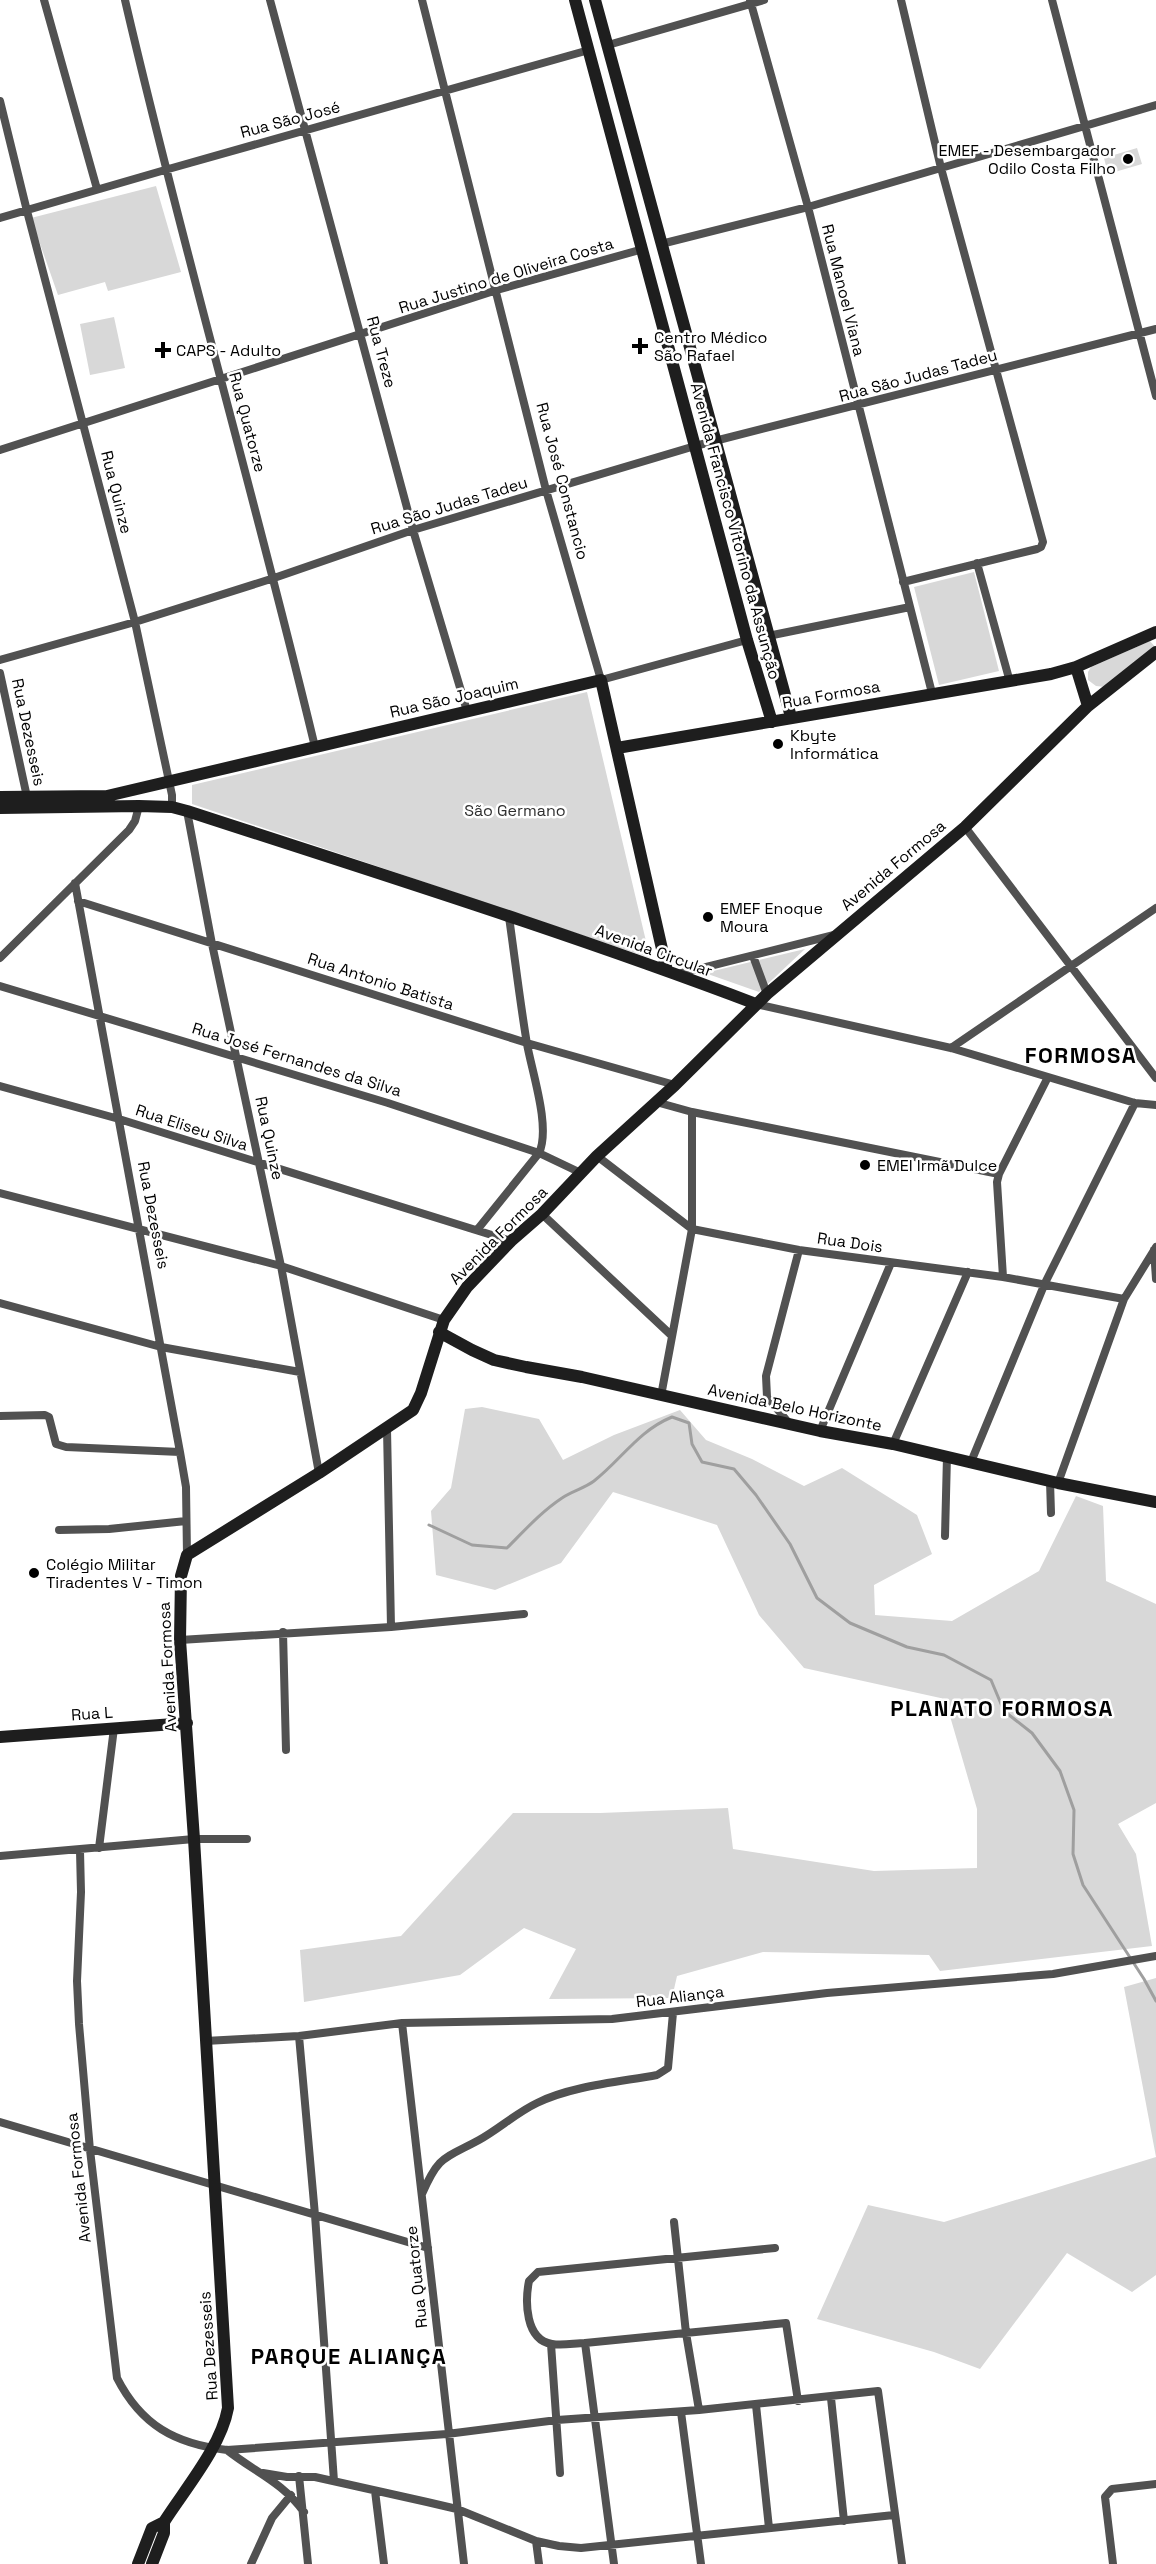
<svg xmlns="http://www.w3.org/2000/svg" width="1156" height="2564" viewBox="0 0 1156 2564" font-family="'Space Grotesk',sans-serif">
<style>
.green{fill:#d8d8d8}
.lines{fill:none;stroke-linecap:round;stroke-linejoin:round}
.stream{stroke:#9f9f9f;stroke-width:3}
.street{stroke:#515151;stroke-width:8}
.secondary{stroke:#1e1e1e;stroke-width:12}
.poi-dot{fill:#000;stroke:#fff;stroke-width:2}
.labels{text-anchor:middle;stroke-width:5;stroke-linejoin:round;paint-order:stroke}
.street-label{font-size:16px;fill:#000;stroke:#fff}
.poi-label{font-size:16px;fill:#000;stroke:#fff;text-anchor:start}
.park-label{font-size:16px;fill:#2f2f2f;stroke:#fff}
.district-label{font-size:22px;font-weight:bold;letter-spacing:1.5px;fill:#000;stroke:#fff}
</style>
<rect width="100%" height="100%" fill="#fff"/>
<path class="green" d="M1137 148 1142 164 1108 174 1104 158Z
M156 186 181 272 108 291 105 282 58 295 31 218Z
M114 317 125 368 90 375 80 324Z
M974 572 999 671 939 685 914 587Z
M1150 641 1156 648 1105 687 1096 686 1088 680V672L1091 667Z
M587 692 650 958 192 804V785Z
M805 949 759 992 705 973Z
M482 1407 539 1419 563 1460 614 1435 680 1410 706 1440 752 1459 804 1486 842 1468 917 1515 932 1554 874 1585 875 1615 952 1621 1039 1571 1076 1496 1103 1506 1106 1581 1156 1604V1803L1118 1824 1136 1854 1152 1946 940 1971 929 1955 763 1952 677 1976 672 1998 549 1999 576 1949 524 1928 460 1975 304 2002 300 1950 401 1936 513 1813H600L728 1808 733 1849 874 1871 977 1868V1809L945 1699 804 1668 759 1615 717 1525 613 1492 561 1563 495 1590 436 1575 431 1511 451 1488 465 1409Z
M1156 1978V2275L1132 2292 1067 2253 980 2369 934 2352 817 2319 868 2205 944 2222 1156 2157 1124 1987Z"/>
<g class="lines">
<path class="stream" d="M429 1525 472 1545 507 1548C525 1530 541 1512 562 1498 572 1491 585 1488 594 1481 622 1459 638 1431 672 1417L689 1423 692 1444 702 1462 734 1469 756 1495 790 1544 817 1598 850 1623 907 1647 944 1655 991 1680 1004 1711 1032 1733 1060 1771 1074 1810 1073 1854 1083 1885 1144 1979 1156 2001"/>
<path class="street" d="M44 0 97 189
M125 0C183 250 255 497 315 747
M270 0 413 530 467 711
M422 0 546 490 601 680 747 640
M750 0 808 207 932 693
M901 0 941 168 1043 542 1041 547 1037 549 903 582
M1052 0 1156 396
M608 45 764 0
M0 101 27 211 135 622 172 795V807
M0 218 165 170 589 50
M661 244 808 207 1156 105
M0 450 497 290 643 249
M977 563 1010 682
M768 636 910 607
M0 660 135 622 274 578 413 530 695 446 1156 329
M0 673 27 797
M187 811 212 944 281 1266 319 1473
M965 827 1156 1078
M75 883 180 1452 186 1487 187 1555
M78 901 527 1043 675 1085
M753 956 767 994
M0 958 129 830 135 821 139 806
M678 974 834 935
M0 986 388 1103 539 1153 581 1173
M756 1004 951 1048 1135 1103 1156 1105
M951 1048 1156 908
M0 1086 119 1119 511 1241
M656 1102 692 1112 999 1174
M597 1156 692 1229 799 1250 1003 1277 1124 1299
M0 1193 281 1266 444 1320
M542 1214 671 1335
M477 1230 539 1153C551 1128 532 1072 527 1044 520 1002 515 959 509 917
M1154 1250 1156 1279
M1003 1277 997 1182 999 1174 1047 1079
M0 1303 161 1347 300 1372
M661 1396 692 1229V1112
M0 1416 45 1415 49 1417 56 1444 66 1447 180 1452
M788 1422 767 1397 766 1376 799 1250
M387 1429 391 1627
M820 1431 891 1263
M893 1444 968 1272
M971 1462 1045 1283 1135 1103
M1050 1481 1051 1513
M1058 1483 1124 1299 1156 1247
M59 1530 109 1529 186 1521
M945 1536 947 1456
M283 1632 286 1750
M180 1640 391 1627 524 1614
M99 1848 114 1728
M80 1851 81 1892 77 1981 79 2024 90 2150 117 2378C141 2425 175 2444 227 2450L447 2434 557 2420 699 2410 878 2391 902 2564
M0 1856 194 1839H247
M402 2023 464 2564
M299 2036 315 2215 334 2481
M205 2041 299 2036 402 2023 612 2019 827 1993 1053 1974 1156 1956
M0 2122 428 2248
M422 2194C439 2155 444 2159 479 2140 499 2129 516 2113 537 2103 571 2086 619 2082 657 2075L668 2068 673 2013
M674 2222 686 2333 699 2410
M585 2343C575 2343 563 2346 552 2344 525 2340 525 2301 529 2281L538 2272 775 2248
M551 2344 560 2473
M831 2398 844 2521
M756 2405 769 2528
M681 2412 701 2564
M227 2450C256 2473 281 2481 304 2512
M263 2473 287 2477H315L427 2502 457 2509 536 2541 559 2546 581 2548 894 2515
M299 2476 308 2564
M375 2491 384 2564
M536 2541 539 2564
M251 2564 272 2518 291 2495
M614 2564 585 2343 786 2323 798 2401
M1113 2564 1105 2497 1112 2489 1156 2484"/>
<path class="secondary" d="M575 0 747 640 772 722
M595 0 791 717
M1076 667 1088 706
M617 748 1051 674 1076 667 1156 632
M0 797 107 796 601 680 667 971
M0 808 139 806 172 807 187 811C377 873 569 933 756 1004
M439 1332 472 1350 494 1360 526 1367 582 1377 820 1431 893 1444 1058 1483 1156 1502
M0 1737 187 1723
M164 2522C185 2489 221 2447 228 2408L194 1839 180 1640 181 1576 187 1555 319 1473 413 1410 421 1393 444 1320 467 1287 511 1241 542 1214 597 1156 675 1085 767 994 965 827 1088 706 1156 652
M138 2564 152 2528 164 2522
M152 2564 164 2533V2522"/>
</g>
<g class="poi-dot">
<circle cx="1128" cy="159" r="6"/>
<path d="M637 337h6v6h6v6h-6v6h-6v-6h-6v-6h6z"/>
<path d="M160 341h6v6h6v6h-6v6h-6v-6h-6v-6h6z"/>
<circle cx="778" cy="744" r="6"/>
<circle cx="708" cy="917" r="6"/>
<circle cx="865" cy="1165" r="6"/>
<circle cx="34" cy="1573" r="6"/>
</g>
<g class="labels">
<g class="street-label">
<text transform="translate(290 119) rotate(-15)" y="6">Rua São José</text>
<text transform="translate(506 275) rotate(-17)" y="6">Rua Justino de Oliveira Costa</text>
<text transform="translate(844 290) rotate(76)" y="6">Rua Manoel Viana</text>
<text transform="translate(382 352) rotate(75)" y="6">Rua Treze</text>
<text transform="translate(918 375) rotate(-15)" y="6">Rua São Judas Tadeu</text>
<text transform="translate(248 422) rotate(75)" y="6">Rua Quatorze</text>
<text transform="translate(563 481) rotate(75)" y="6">Rua José Constancio</text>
<text transform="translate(117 492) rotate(76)" y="6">Rua Quinze</text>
<text transform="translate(449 505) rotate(-17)" y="6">Rua São Judas Tadeu</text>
<text transform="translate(736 531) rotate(75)" y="6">Avenida Francisco Vitorino da Assunção</text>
<text transform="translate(831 694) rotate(-10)" y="6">Rua Formosa</text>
<text transform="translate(454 697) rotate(-13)" y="6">Rua São Joaquim</text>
<text transform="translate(29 732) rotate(78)" y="6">Rua Dezesseis</text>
<text transform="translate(893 865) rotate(-40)" y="6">Avenida Formosa</text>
<text transform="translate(654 950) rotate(20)" y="6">Avenida Circular</text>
<text transform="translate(381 981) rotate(18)" y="6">Rua Antonio Batista</text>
<text transform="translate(297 1059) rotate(17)" y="6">Rua José Fernandes da Silva</text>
<text transform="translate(192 1127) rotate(18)" y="6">Rua Eliseu Silva</text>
<text transform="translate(270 1138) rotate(78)" y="6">Rua Quinze</text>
<text transform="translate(154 1215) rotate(79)" y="6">Rua Dezesseis</text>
<text transform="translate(498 1235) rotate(-45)" y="6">Avenida Formosa</text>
<text transform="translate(850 1242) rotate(8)" y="6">Rua Dois</text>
<text transform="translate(795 1407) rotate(12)" y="6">Avenida Belo Horizonte</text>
<text transform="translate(167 1667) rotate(-93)" y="6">Avenida Formosa</text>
<text transform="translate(92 1713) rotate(-4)" y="6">Rua L</text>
<text transform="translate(680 1996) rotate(-7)" y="6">Rua Aliança</text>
<text transform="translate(78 2178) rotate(-96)" y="6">Avenida Formosa</text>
<text transform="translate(416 2277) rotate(-96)" y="6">Rua Quatorze</text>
<text transform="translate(208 2346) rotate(-94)" y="6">Rua Dezesseis</text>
</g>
<g class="poi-label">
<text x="1116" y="156" text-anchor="end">EMEF - Desembargador<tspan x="1116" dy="18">Odilo Costa Filho</tspan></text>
<text x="654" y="343">Centro Médico<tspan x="654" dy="18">São Rafael</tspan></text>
<text x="176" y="356">CAPS - Adulto</text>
<text x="790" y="741">Kbyte<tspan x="790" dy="18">Informática</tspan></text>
<text x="720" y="914">EMEF Enoque<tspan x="720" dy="18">Moura</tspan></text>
<text x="877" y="1171">EMEI Irmã Dulce</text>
<text x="46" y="1570">Colégio Militar<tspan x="46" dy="18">Tiradentes V - Timon</tspan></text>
</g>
<g class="park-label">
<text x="515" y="816">São Germano</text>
</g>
<g class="district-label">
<text x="1081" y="1063">FORMOSA</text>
<text x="1002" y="1716">PLANATO FORMOSA</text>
<text x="349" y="2364">PARQUE ALIANÇA</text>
</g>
</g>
</svg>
